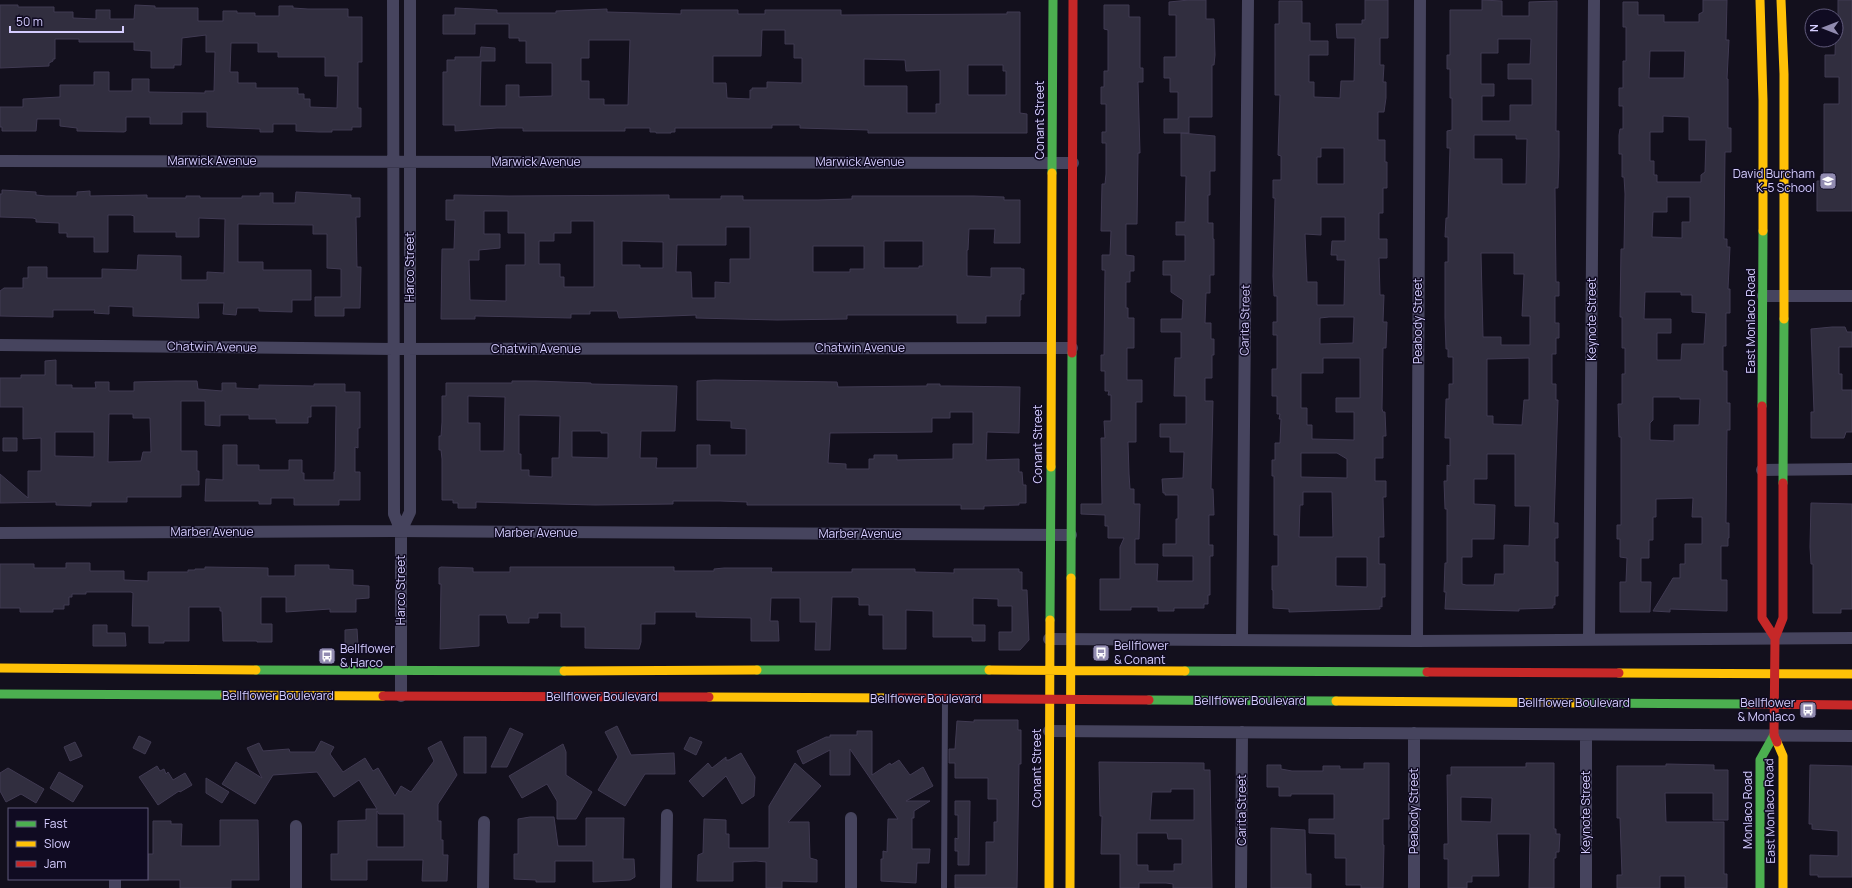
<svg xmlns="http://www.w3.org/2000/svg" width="1852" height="888" viewBox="0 0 1852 888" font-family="Manrope,sans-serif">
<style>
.building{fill:#312e3f;stroke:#403a52;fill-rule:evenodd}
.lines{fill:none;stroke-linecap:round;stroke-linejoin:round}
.lane{stroke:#46445e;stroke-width:6}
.street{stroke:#46445e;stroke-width:12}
.fast{stroke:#4caf50;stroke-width:9}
.slow{stroke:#ffc107;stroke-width:9}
.jam{stroke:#c62828;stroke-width:9}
.labels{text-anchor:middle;stroke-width:3;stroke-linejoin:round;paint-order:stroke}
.street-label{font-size:12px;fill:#d5cdff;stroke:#100b22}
.poi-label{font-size:12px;fill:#d5cdff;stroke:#100b22;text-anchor:end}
</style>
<rect width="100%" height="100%" fill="#13101d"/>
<path class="building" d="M1189 0H1206V19H1214L1215 55 1214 65H1212V117H1189V133H1164V119H1178V92H1170V78H1164V57H1176V15H1169V2Z
M1365 0H1388V38H1380V65H1384L1383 82H1386V98L1384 112H1378V140H1385V162H1387V188H1383V213H1379V239H1387V258H1379L1380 295H1384L1383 322H1387L1386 348H1383L1382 409 1383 412H1385L1386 436H1383V458H1375V481H1386V497H1383L1384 537H1379V564H1385V597H1382V607L1380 606V609L1289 612V609L1273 608V590H1272V566H1278V535H1274V476H1272V460H1275V443H1280L1281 419H1279L1280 414H1277V396H1272V369H1277V335H1273V322H1277V296H1274L1273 276 1275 198H1273V180H1281V156L1278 155 1280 95H1275V24H1279V1H1302V23H1310V41H1328V55H1309V82H1314V97L1340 98 1341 81H1354L1355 38H1337L1336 24H1362V20H1365ZM1321 148H1344V184H1317V157H1321ZM1321 217H1345V241H1332L1331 255H1337V260H1345L1344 305H1317V282H1307L1305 234 1321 235ZM1329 317H1354L1353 343 1320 344V318ZM1323 358H1360V398H1336V412H1354V440L1312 439V425H1307V408H1301V373H1323ZM1301 453H1337L1347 459V478L1301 477ZM1303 492H1332L1333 537H1299L1300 505H1303ZM1336 557H1367V587L1336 586Z
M1482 0 1502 1V16H1529V2L1557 1 1556 131H1559V157L1558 188H1555L1556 282H1559V296H1555V323H1559V338H1556V354H1552V384H1556V400H1558L1554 523H1558V538H1555V562H1558V596H1555V605H1553V608L1519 609V611L1445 609 1446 592H1444L1445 563H1447V509H1445L1444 481H1447V465L1450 466V438H1445L1446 399H1449V384H1453V357H1448V349H1446L1445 318V262H1448V237H1445L1446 218H1448L1450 148H1447V131L1452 130V98H1450V69H1447V55H1450V10H1482ZM1498 39H1531L1530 64H1508V79H1532V105H1510V121H1482V96H1494V84H1481V53H1498ZM1474 135H1516V139H1527L1526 184H1502V159H1474ZM1481 253H1514V274H1524L1522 316H1530V345H1501V337H1483ZM1529 358V400H1524L1522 425 1493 424V416H1487V359ZM1487 454H1515V506H1530L1529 546 1504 545V574H1495L1494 585H1466L1462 584V557H1472V539H1494L1495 505 1474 504V479H1487Z
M1703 0H1727L1726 40H1729L1727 79H1728V128H1731V152H1725L1724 239H1727V247H1730L1728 289H1730V313H1726V346H1723V371H1727V403H1730V430H1727L1726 523H1729V538H1728V546H1721V580H1727V611L1670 609V612L1653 611 1673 578H1680V564H1685V544H1702V517H1692L1693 498 1656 499V517H1653V540H1649V558H1641V582H1651L1650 612H1620V582H1626L1627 558 1620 557V539H1617V525H1621V437H1619L1618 404H1622V374H1625V348H1622V317H1620L1621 249H1624L1625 194 1624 177H1622V154H1619V135L1620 129H1623V106H1619V88H1623V61H1626V27H1623V2H1638V15H1664V22H1699V14L1703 12ZM1650 51H1685L1684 78H1649ZM1663 116 1689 117V140H1706L1705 172 1701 175V182H1657V175H1654V161H1650V132H1663ZM1667 197H1690V222H1682V238L1652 237 1653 212H1667ZM1645 292H1681V295H1692V312L1706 313 1704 344H1682L1681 360H1657V333H1671V319H1644ZM1653 397H1680V399H1700L1699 425H1674V441L1650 440V423L1653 420Z
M1838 0H1852V211H1817V181H1824V104H1839V77H1825V55H1835L1836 16H1838Z
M0 5H18V7H54V12H73V18L96 19V10H110V19H134L135 5 155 6V8H198V21H223V11H237V13H255V16H279V6H293V8L308 9H348V17H362V62H358V108H361V127H352V130H332V132H319L296 131V124H273V132H260V129L207 127V112H182V124H150V117H126V131L124 132 77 131V128L60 126V119H37L36 131H2V127H0V107H23V99L60 97V85H94V72H109V91H132V79H149V92L205 93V91H214L215 52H206V35L182 38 181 65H174V68H151V51L134 50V42H79V39H55V59H53V61L49 63V66L0 68ZM231 43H258V52H278V57H325V76H338L337 108 310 107V99H304V94H298V88H256V83H238V72H230Z
M1104 5H1129V17H1140V68H1143V82H1138L1140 153H1138L1137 224H1126V255L1134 256V271H1130V282H1126V308H1128V318H1134V348H1127V380H1142V402H1136V442H1128L1129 474 1130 489H1134V504H1140L1139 539H1135V564H1158L1157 581H1193V556H1163V544H1176V519H1178V495H1165V493H1163L1162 479 1183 478 1184 452H1170V437H1160V424H1186V396H1174L1175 358H1181V332H1161V319H1182L1183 300 1171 292V275H1163V261H1185V235H1176V222H1185L1186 176H1181V133L1215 136V171H1210V195H1208V223H1213V239H1214V275H1210V293H1206L1205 323H1211V339H1214V355H1212V378H1205V401H1213L1211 489H1213L1214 515H1209V545H1213V556H1210V595H1208V604H1204V608H1174V611H1158V607H1131V610H1100V579H1120V547L1124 538H1108V526H1105V515L1081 514V504H1102L1101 438H1105L1104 421H1111V395H1108L1109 391H1105V371H1101V355H1104L1105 270H1102V255H1110L1111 231H1101L1102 184H1105L1106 174V143H1102V132H1106V104H1101V87H1104V71H1108V30L1104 29Z
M455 8 497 10V13H556V11L607 9V12L681 14V10H738V14H765V10H841V15L1007 14V12H1020V113L1027 114V133H868V130L800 128V125H772V128H675V132H671V133H656V132H650V128H625V131H523V128H497L455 131V125H443V72H447V60H455V57H480L481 47 495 48V61H481L480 106H506V85H519V97L552 96V63H526V41H519V38H509V24H475V34H443V15H455ZM762 30H785V44H794V58H802V83L767 82V88H752V90H750V99L727 98 726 83H713V56H761ZM589 40H630L628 105H604V99H589V81H581V58H589ZM864 59 905 60 906 71 940 70V104H936V113H907V86H864ZM968 65H1003V71H1006V95H968Z
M2 190 36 192V195L46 196H77V192L90 191V196L147 195V198H186V196H200V198H242V196H260V193H273V203H295L296 192 351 195V198H360V217H356L357 267H361L360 308H344V316H315V297H341V269L327 268V234H313V225L238 224V262H263V270H311V300H292V312L259 311V308H237L236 315 223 314 224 303H198L199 318 133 316V307L109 306V314L94 313 95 310H53V317L0 316V291L4 288H23V278H28V267H47V278H102V269L137 270 138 255 181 256V280H207V272L224 273 225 219 199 218V237H176V232H134V216L131 215H108V252H94V237H67V233H59V223L36 222V219L33 218 0 217V194H2Z
M454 195 508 196 669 195V199H721V196H743V200H818L852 199V196H974L1004 197V200H1020V243H994L995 229H969L968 250H967V276L991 277V268H1021V269H1024V294H1021V300H1020V316H986V323H957V315H847V319L777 320 696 318V315L619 318 617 311H590V314H571V318L475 316V319H441L442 249H454L455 220H446V200H454ZM484 211H508V233H525V265H506V301L470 300 469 260H479V250L500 248V234H484ZM571 221H594V287H564V277H560V264H539V241H554V233H571ZM726 227H750V259H730V283L715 282V298H692L691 272H676L677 245H726ZM622 241 663 242V268H640V265H622ZM884 241H923V266H919V268H884ZM813 246H864V269H850V272H813Z
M1832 327H1845L1847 332H1852V347H1839V374H1842V390H1852V432H1846L1844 438H1811V412H1814L1811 329Z
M56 360V385H72V388H96L95 382H109V391H134V382L175 381H197L198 389 222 391V383H236V388L259 389V385L314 386V384H345V392H360V428H358V448L355 447V472H360V500H339V505H294V498H271V504H259V501H205L206 479 223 480V445H237V465H259V470H289V460H302V473H304V480H334V472H335L336 406H311V417H308V423H276V419H249V415H220V426L205 425V401H181V451H197V471H199V485H181V497H127V502H91V506L56 505V502L0 503V474L28 498V471H41V438L23 439V407H0V378H21V375H45V361ZM109 414H133V418H150L151 452H143L141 461 108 462ZM55 432H94V457L55 456Z
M714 380 837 382 838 387 927 386V384H940V386H950L1020 387 1019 433 987 432 986 460 1019 459V472H1022L1023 485H1026V503H1019V505L984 506V509H961V505H747V502L720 501H673V504L595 505 476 502V508H458V503H453V500H442V459L441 450H439V436H441L442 422V396H446V383H512V381H536L591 383V384L677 386 675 431H641L640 458H657L656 468H697V445H710V455H746V429L731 428V421L697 420V381ZM468 396 505 397 504 451H480V423H468ZM950 412H973V444H953V459L897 460V455H874V459H869V469H846V464L828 463 830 433 932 432V418H950ZM519 415 560 416 559 458H552V477L529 476V470H521V454H519ZM572 431H601V433H608V458L572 457Z
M3 438H17V451H3Z
M1811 503 1852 504V609H1841V613H1813V564H1811L1810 547Z
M66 563H90V571H124V580L148 581V572H188V570H195V569H205V567L268 568V576H295V565H329V569L353 570V585L369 586V598L356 599V612H330V609L286 612V597H261V624H272V642H257V641H223L222 611H220V607H189V641H164V643H149V626H132L133 593 131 592H86V594H72V597H69V605H64V609H53V612H20V608H0V564H34V568H66Z
M441 567 473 568V572H510V567H674V571H714V569L724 568H772L771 572H852V569H915V572L954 573V569H1019V572H1022V590H1027L1029 640 1020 650H999V632H1012V606H998V599L973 598V625H985V641H972V637H933V611L906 610V649H883V615H869V605H859V598L857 597H832L830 650H815L816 622H800V598H771L770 621H778L779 641H751V618L696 617V612H655V624H641V642L639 649 585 648V627H561V613H538V618H529V623H508L506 615H479V646L440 649 441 584H439V568Z
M93 625H107V633H125L126 646H93Z
M357 629 358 645 345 646V630Z
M974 720H1018V730H1021V764H1019L1017 888H955V875H986V842H994V822H997V799H988V778H955V763H949V749H955L957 721 974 722Z
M617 726 631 755 674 753 675 774H645L625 806 598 790 618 757 605 732Z
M510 728 523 734 507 767H491Z
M857 731H872V775L890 763 891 765 899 760 910 775 923 767 933 786 906 801H930L914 811V818H912V849H930L929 863H917L916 883 881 881V859H883V851L887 852 888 819H898L850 749V775H830V750L803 764 797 751 826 737H830V735H857Z
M139 736 151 742 145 754 133 748Z
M464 737H486V773H464Z
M690 737 702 742 696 755 684 749Z
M321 741 334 747 330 754 343 772 365 758 373 771 378 768 395 796 401 786 411 792 434 761 428 748 441 741 457 775 438 804V821H441V840H443V855H448L447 881H422L423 860H367V880H331V854H338V821L366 820V809H377L359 780 334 797 317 772 273 775 255 804 222 784 236 762 262 778 247 748 259 743 263 751 289 749 290 752H315ZM377 811 379 814H404V847H377Z
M75 742 82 756 70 761 64 747Z
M563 744 566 752V775L592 792 576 819H557V801L547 784 522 798 509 776Z
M741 753 755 777 754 796 742 804 726 776 703 797 689 781 708 763 712 768 726 757V760H729Z
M1099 762 1204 763V770H1210L1212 888H1173V884L1166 883H1139V888H1120V854H1101L1102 816H1100ZM1171 789H1194V820H1150L1152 792H1171ZM1137 833H1167L1168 839H1182V864H1174V871H1148V865H1137Z
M795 763 821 786 788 822H809L810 858 817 860V882L782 881V888H766V862L756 861 733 862V881H697L698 855 703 853 704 819 726 820V834H729V848H769V806Z
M1364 763H1389V819H1383V845H1384L1383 888H1361V885H1346V858H1335V834L1309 833V819H1334V794H1291V796H1279V787H1267V765H1281V769L1292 771H1323V766H1340V769H1364Z
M1526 763H1554V829H1556V834H1560L1559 852H1556V858H1554V888H1529L1530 834H1497L1499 876H1472V882H1467V888H1448V859H1444V844H1448L1447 775H1451V767H1526ZM1461 797 1492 798 1491 822 1461 821Z
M1666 764 1714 765V770H1728V820H1713V793H1665L1666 822H1724V874H1727V888H1685V876H1660V888H1617V875H1622L1620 818H1617V766H1666Z
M1810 765 1852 766V877H1818V875H1810V855L1838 856V831L1812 829V824H1809Z
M157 766 160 771 164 769 166 774 168 772 173 780 185 773 192 785 180 792 179 791 158 805 139 777Z
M8 768 44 789 36 803 21 794 6 802 0 791V773Z
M59 772 83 786 73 802 50 788Z
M206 778 229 792 222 803 206 793Z
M955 801H970L969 865H958V851H955V838L958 839V815H955Z
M530 817H554L558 846H586V818H624L623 859H634L635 877 630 880 593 882V861H555V882H536V880L514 879V854H518V819Z
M220 820H258L259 880H231V888H180V880H148V854H153V821H171V824H182L181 846H220Z
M1271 828 1305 830 1306 874H1311V888H1271Z"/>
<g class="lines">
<path class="lane" d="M944 888 945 700"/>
<path class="street" d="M393 0 394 514 401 531V696
M0 161 1073 163
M1763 296H1852
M0 345 394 349 1072 348
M1762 470 1852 469
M401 531 410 512V0
M0 533 393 531 1071 535
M1049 639 1417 641 1852 638
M1589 639 1594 0
M1242 640 1248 0
M1417 641 1420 0
M1049 731 1852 736
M851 818V888
M296 826V888
M115 888V879
M483 888 484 822
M666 888 667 815
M1241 888 1242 732
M1414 888V733
M1586 888V735"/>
<path class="fast" d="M1052 173 1053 0
M1762 406 1763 231
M1783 483 1784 319
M1071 578 1072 353
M1050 620 1051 467
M256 670 564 671
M757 670H989
M1185 671 1427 672
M0 694 225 695
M1149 700 1336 701
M1577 703 1749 704
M1760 888V760L1774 735"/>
<path class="slow" d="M1760 0 1763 100V231
M1781 0 1784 74V319
M1051 467 1052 173
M0 668 256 670
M989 670 1185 671
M564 671 757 670
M1619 673 1852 674
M225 695 383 696
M709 697 892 698
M1336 701 1577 703
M1777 742 1783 756V888
M1049 888 1050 620
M1070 888 1071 578"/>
<path class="jam" d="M1072 353 1073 0
M1762 406V618L1775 638
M1427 672 1619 673
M383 696 709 697
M892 698 1149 700
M1749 704 1852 705
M1777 742 1774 735 1775 638 1783 618V483"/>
</g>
<defs>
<g id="school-square" transform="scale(0.9)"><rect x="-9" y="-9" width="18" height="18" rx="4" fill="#918bb0" stroke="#100b22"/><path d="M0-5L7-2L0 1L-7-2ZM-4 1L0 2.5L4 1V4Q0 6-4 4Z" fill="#fff"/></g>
<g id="bus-square" transform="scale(0.9)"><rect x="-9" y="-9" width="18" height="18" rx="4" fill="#918bb0" stroke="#100b22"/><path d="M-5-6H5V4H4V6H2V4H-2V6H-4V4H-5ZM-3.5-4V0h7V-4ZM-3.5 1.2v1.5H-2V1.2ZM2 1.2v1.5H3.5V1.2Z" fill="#fff"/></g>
</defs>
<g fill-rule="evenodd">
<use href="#school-square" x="1828" y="181"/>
<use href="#bus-square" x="1101" y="653"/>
<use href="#bus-square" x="327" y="656"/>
<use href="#bus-square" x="1808" y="710"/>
</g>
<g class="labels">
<g class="street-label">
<text transform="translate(1040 120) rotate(-90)" y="4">Conant Street</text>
<text x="212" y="165">Marwick Avenue</text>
<text x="536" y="166">Marwick Avenue</text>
<text x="860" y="166">Marwick Avenue</text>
<text transform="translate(410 267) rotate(-90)" y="4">Harco Street</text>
<text transform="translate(1592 319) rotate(-90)" y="4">Keynote Street</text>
<text transform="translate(1245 320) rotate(-89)" y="4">Carita Street</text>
<text transform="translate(1418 321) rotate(-90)" y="4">Peabody Street</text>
<text transform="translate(1751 321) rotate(-90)" y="4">East Monlaco Road</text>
<text transform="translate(212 347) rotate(1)" y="4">Chatwin Avenue</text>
<text x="860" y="352">Chatwin Avenue</text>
<text x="536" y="353">Chatwin Avenue</text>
<text transform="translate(1038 444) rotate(-90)" y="4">Conant Street</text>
<text x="212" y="536">Marber Avenue</text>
<text x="536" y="537">Marber Avenue</text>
<text x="860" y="538">Marber Avenue</text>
<text transform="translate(401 590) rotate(-90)" y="4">Harco Street</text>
<text x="278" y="700">Bellflower Boulevard</text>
<text x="602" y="701">Bellflower Boulevard</text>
<text x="926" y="703">Bellflower Boulevard</text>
<text x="1250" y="705">Bellflower Boulevard</text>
<text x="1574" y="707">Bellflower Boulevard</text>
<text transform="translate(1037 768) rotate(-90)" y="4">Conant Street</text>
<text transform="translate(1242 810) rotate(-90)" y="4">Carita Street</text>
<text transform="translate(1748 810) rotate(-90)" y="4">Monlaco Road</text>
<text transform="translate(1414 811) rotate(-90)" y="4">Peabody Street</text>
<text transform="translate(1770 811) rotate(-91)" y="4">East Monlaco Road</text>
<text transform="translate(1586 812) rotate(-90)" y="4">Keynote Street</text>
</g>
<g class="poi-label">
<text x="1815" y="178">David Burcham<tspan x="1815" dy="14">K-5 School</tspan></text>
<text x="1114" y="650" text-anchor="start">Bellflower<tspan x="1114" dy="14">&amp; Conant</tspan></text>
<text x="340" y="653" text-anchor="start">Bellflower<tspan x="340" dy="14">&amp; Harco</tspan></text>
<text x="1795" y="707">Bellflower<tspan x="1795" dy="14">&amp; Monlaco</tspan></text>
</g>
</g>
<rect x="8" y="808" width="140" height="72" fill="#100b22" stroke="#5f597a"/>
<rect x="16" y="821" width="20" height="6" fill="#4caf50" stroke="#5f597a"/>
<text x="44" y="828" font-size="12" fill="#d5cdff">Fast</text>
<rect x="16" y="841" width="20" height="6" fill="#ffc107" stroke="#5f597a"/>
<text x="44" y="848" font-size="12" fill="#d5cdff">Slow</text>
<rect x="16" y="861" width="20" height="6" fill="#c62828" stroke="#5f597a"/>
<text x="44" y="868" font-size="12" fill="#d5cdff">Jam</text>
<g transform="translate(1824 28) rotate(270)"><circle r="19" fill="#100b22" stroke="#5f597a"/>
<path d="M0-3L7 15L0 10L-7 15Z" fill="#918bb0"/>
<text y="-6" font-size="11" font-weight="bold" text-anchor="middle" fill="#d5cdff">N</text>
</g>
<path d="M10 26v6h113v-6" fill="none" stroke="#d5cdff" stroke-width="2"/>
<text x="16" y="26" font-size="12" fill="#d5cdff" stroke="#100b22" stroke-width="3" paint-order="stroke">50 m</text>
</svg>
